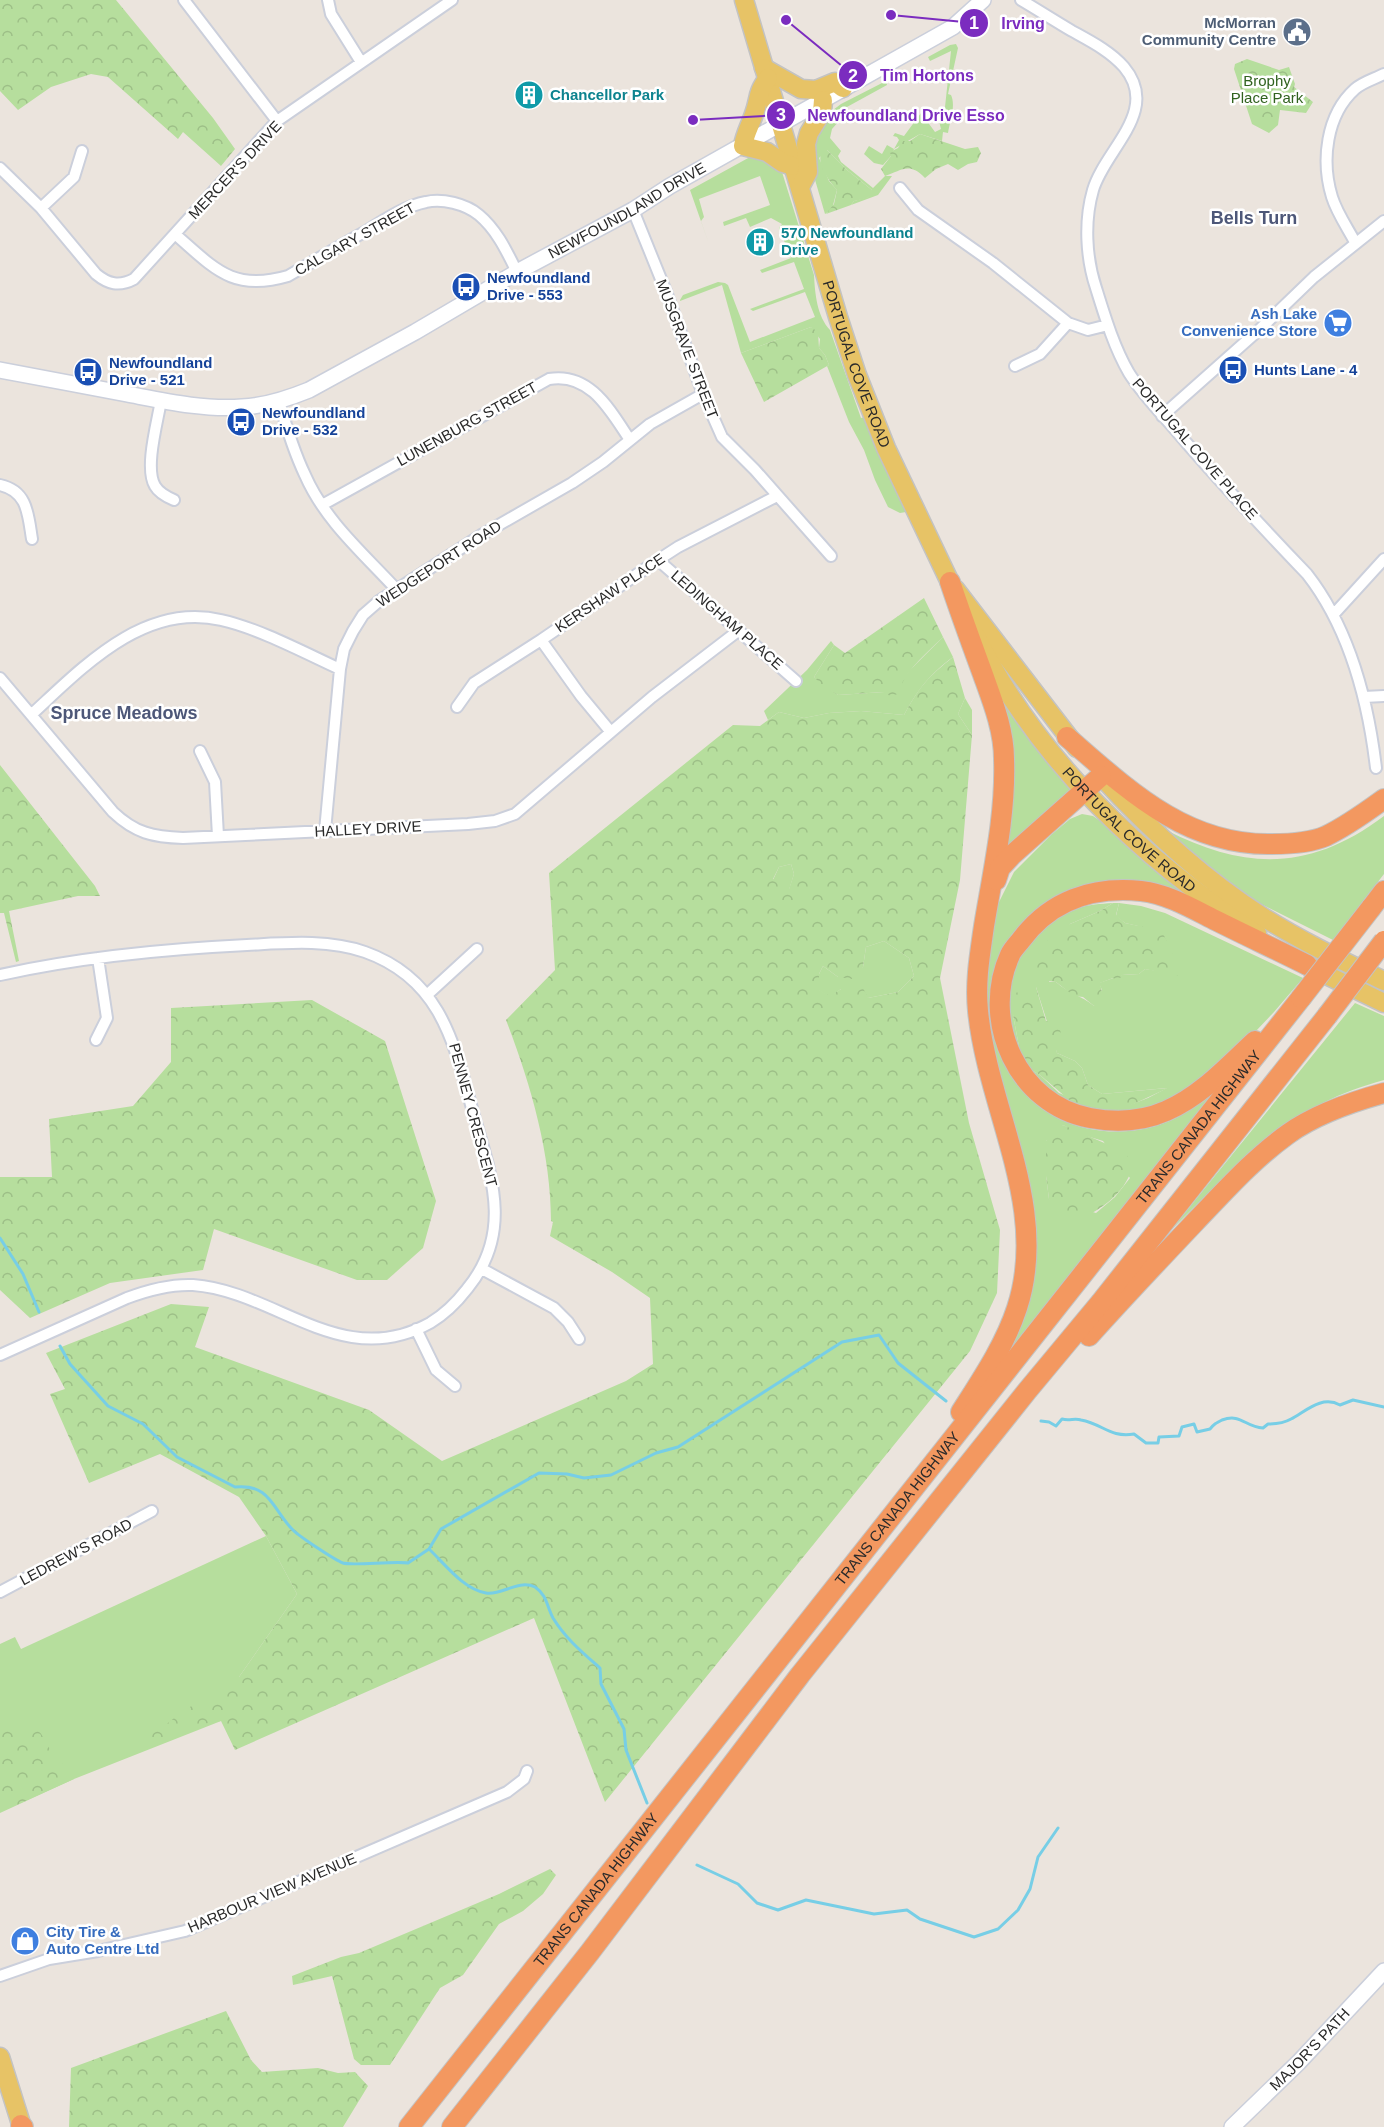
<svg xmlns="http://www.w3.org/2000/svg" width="1384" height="2127" viewBox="0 0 1384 2127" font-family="Helvetica,sans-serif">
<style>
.grass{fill:#b6de9d;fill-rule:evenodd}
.forest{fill:url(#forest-crowns);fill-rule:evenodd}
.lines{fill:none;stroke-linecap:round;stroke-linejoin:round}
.stream{stroke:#77cee6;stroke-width:3}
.street-casing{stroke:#cbcfdb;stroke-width:14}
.secondary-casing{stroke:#cbcfdb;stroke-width:18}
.primary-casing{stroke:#c3c3c3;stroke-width:21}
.highway-casing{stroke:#c3c3c3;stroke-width:22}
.street{stroke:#fff;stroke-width:10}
.secondary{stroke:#fff;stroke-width:15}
.primary{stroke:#e7c366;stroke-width:18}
.highway{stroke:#f39860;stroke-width:20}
.highway-bridge-casing{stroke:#c3c3c3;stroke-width:22;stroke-linecap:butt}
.highway-bridge{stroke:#f39860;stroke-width:20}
.labels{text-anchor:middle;stroke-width:5;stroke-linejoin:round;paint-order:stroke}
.service-label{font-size:15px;font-weight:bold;fill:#4e5e75;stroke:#fff;text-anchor:end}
.park-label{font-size:15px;fill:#30621f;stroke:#fff}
.culture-label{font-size:15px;font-weight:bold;fill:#0d838f;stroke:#fff;text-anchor:start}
.street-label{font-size:15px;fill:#2a2a2a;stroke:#fff}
.transit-label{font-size:15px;font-weight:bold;fill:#164399;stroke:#fff;text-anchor:start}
.shop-label{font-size:15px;font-weight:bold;fill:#366cbe;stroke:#fff;text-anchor:end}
.quarter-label{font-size:18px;font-weight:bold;fill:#4d5778;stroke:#fff}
.leader{fill:none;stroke:#7b2cbf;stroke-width:2}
.callout-dot{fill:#7b2cbf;stroke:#fff;stroke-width:2}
.mark-label{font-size:18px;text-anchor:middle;font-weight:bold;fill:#fff}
.callout-label{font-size:16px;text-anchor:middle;font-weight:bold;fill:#7b2cbf;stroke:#fff;stroke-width:5;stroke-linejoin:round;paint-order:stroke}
</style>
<defs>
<pattern id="forest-crowns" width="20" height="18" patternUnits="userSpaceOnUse" patternTransform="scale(1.5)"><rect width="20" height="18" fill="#b6de9d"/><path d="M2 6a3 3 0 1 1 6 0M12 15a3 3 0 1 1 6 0" fill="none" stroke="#9dbf87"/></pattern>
</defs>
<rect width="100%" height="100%" fill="#ebe4dd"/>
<path class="grass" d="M956 44 958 48 948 94 951 95C956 106 950 120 948 133L943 132 942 141 920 134 894 149 891 156 883 165 874 163 864 154 869 146 882 154 887 145 894 149 899 140 897 137 893 136 895 133 904 136 921 113 935 132 941 129 938 117 945 107 951 51 930 61 928 57 950 45Z
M886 81 887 85 836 113 840 120 832 129 830 138 841 151 838 156 841 162 873 188 885 176H892L878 195 851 205 854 201 868 197 872 190 847 170 827 150 819 158 829 181 837 190 832 209 825 214 811 166V148L829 113 841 104Z
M750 157H763L782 172 814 275C815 294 817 316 830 330L861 418 865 417 906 512 900 513 888 507 875 480 864 450 849 422 827 366 829 365 825 355 819 348 820 339 811 327 741 353 722 285 680 301V300L683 295 718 282 725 283 728 285 750 342 815 317 805 292 753 311 750 309 804 289 794 262 762 273 760 270 791 258 779 228 782 224 771 218 750 227 746 218 724 226 723 222 770 205 760 176 699 199 704 217 701 221 709 244 690 190Z
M943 637 953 657C929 675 918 689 904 715L861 711 829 713 804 718 779 712 768 720 764 711 807 670 831 641 834 645 814 677 838 695 884 692 901 682 909 671Z
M988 670 1075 793 998 863 1008 813Z
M965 698 972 710V735L958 714Z
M1082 814 1093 816 1103 823 1218 918C1202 909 1170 889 1153 885 1105 874 1059 884 1024 921 1014 931 1003 944 1001 959 999 973 1004 1003 1005 1018 1006 1030 1006 1064 1011 1073 1042 1132 1122 1146 1178 1117 1196 1108 1213 1092 1229 1079L1093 1251 1043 1308 1002 1360C1031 1308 1042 1261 1033 1201L987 1035 985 974 997 906 1014 872 1051 835 1070 819ZM1063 1125 1080 1134 1103 1141 1130 1178 1115 1197 1096 1213 1049 1199 1046 1176V1141Z
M1384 816V874L1333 940 1251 899 1206 867 1166 830C1246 871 1311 871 1384 816Z
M791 864 794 874 789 890 773 880 779 867Z
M1113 903 1100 911 1070 924 1049 982H1056C1068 993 1082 996 1094 1006L1102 990 1099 983 1122 975 1139 974 1145 969 1158 971 1138 926 1125 923 1116 916 1119 903 1141 906 1165 913 1303 978 1274 1012 1219 1070 1155 1111 1090 1115 1042 1085 1028 1068 1040 1075 1059 1093 1109 1113 1148 1098 1167 1088 1102 1094 1088 1085 1082 1068 1075 1061 1057 1053 1036 987 1013 1015 1021 1057C1015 1046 1013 1034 1011 1022 1009 1014 1007 1006 1007 999 1010 959 1040 923 1077 909 1089 904 1100 904 1113 903Z
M884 941 909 958 914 976 898 992 868 998 841 989 830 997 818 990 819 974 823 966 838 977 863 967 866 947Z
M1355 1003 1384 1016V1080C1363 1086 1342 1093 1323 1103 1269 1129 1214 1188 1171 1230Z
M266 1536 297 1594 239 1677 221 1721 74 1779 7 1809 0 1794V1644L15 1637 21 1649Z"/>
<path class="forest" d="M0 0H116L213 118 235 149 221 166 183 132 178 139 108 77 91 74 51 87 18 110 0 91Z
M1247 59 1279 70 1289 67 1295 84 1294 87 1313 102 1306 113 1280 110 1278 125 1269 133 1252 124 1234 69 1235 64Z
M920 134 965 149 978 147 981 153 977 162 968 164 958 170 948 164 936 169 925 178C909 161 901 171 885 176L881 169 891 156 890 152 898 148 903 141H910Z
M824 149 827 150 847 170 872 190C872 199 862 199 854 201L851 205 826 214 834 204 837 190C829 181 813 160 824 149Z
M811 327 818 332 819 348 825 355 829 365 764 402 741 353Z
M924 598 943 637C926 654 905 670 898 694L890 696 884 692 838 695 822 685 814 677 834 645 845 653Z
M953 657 965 698 958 714 972 735 960 880 940 978 969 1123 1000 1230 997 1293 970 1351 605 1802 534 1618 235 1750 221 1721 203 1724 157 1743 148 1739V1735L168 1723 185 1709 206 1700 230 1677H239L297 1594 266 1536 239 1497 160 1454 89 1483 50 1394 65 1389 46 1353 171 1304 209 1307 195 1347 369 1410 442 1461 626 1381 653 1364 650 1298 612 1272 550 1236 553 1222 551 1221C551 1153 530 1082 506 1020L555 970 549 873 733 725 760 726 779 712 804 718 829 713 861 711 904 715C919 687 928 677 953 657ZM791 864 794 874 789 889 783 884 773 879 779 867ZM884 941 909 958 914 976 898 992 868 998 860 982 841 989 830 996 819 990V974L823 966 838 977 852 979 863 967 866 947Z
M0 765 95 886 100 896H78L9 911 19 961 16 962 4 913H0Z
M1113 903H1119L1116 915 1125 923 1162 931 1178 967V976L1145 969 1139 974 1122 975 1119 980 1113 978 1100 983 1104 1002 1094 1006 1083 997 1074 996 1056 982 1040 980 1033 969 1035 957 1049 939 1070 924 1100 911Z
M1027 987H1036L1046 1021 1059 1024 1062 1040 1056 1048 1057 1053 1075 1061 1082 1068 1088 1085 1102 1094 1168 1088 1125 1108 1109 1113 1074 1104 1040 1075 1028 1068 1021 1057 1013 1015 1014 998 1018 990Z
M312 1000 385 1041 436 1201 423 1248 387 1280H357L214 1229 203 1270 110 1283 30 1318 0 1290V1177H52L49 1119 133 1106 171 1062V1008Z
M1063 1125 1125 1152 1133 1166C1124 1196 1099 1211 1072 1223L1058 1215 1049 1199 1046 1176V1141L1053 1129Z
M29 1725C45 1732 43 1741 53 1753 60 1762 68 1769 74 1779L0 1813V1730L15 1729Z
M550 1869 556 1875 543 1894 523 1911 499 1924 463 1975 440 1988 390 2065H361L354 2059 332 1976 293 1985 292 1976 341 1957 359 1953 499 1894Z
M226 2011 251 2060 262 2072 318 2068 338 2073 355 2072 368 2086 343 2127H69L71 2068Z"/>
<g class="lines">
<path class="stream" d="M0 1238 23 1274 39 1312
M60 1346 70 1364 108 1406 143 1424 177 1457 235 1487C271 1483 273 1511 293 1530 300 1537 335 1560 343 1563 352 1566 393 1561 408 1563L429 1549 441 1529 539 1473 567 1474 584 1478 611 1475 656 1453 678 1447 842 1342 879 1335 898 1363 946 1401
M1041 1421 1049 1422 1056 1426 1062 1419C1069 1421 1075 1418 1081 1420 1103 1424 1110 1438 1134 1434L1146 1443H1158L1159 1437 1179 1436 1182 1427 1194 1424 1197 1432 1210 1429C1214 1424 1216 1423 1222 1420 1241 1413 1245 1427 1263 1428L1268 1424C1276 1424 1284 1423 1291 1419 1306 1411 1322 1395 1340 1405L1353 1400 1384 1407
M429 1549C445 1564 463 1589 486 1593 501 1596 518 1579 535 1587 547 1595 547 1607 553 1618 565 1638 583 1653 600 1668L601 1684 624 1729 626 1750 647 1803
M697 1865 738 1884 757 1903 778 1910 806 1900 874 1914 907 1910 920 1919 974 1937 998 1929 1018 1910 1030 1889 1038 1857 1058 1828"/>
<g class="street-casing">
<path id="street" d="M184 0 277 121
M328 0 331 14 361 62
M1021 0C1038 10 1055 21 1072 31 1090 41 1110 51 1124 67 1161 111 1105 149 1093 190 1084 221 1086 258 1096 288 1105 317 1114 347 1129 373 1143 395 1161 413 1178 433 1219 481 1263 528 1307 574 1350 629 1368 700 1376 768
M0 168 41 208 96 274C108 284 119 287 134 279L277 121 452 0
M900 188 918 210 993 263 1068 323 1088 330 1108 325
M41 208 74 177 82 151
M633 210 667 294 703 394 722 437 755 470 831 556
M176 235C215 269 233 292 288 276 314 261 341 245 368 230 386 219 405 206 426 202 442 198 466 204 479 215 497 230 507 252 517 272
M1355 242C1347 227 1337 213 1332 197 1321 161 1326 115 1355 89 1363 82 1374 79 1384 74
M1015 366 1040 354 1068 323
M161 400C158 420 144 468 155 486 159 493 167 497 174 500
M279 401C286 426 294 452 305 475 325 521 364 554 397 590
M1162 416 1260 329 1314 277 1384 221
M0 485C28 491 28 515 32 539
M322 505 549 379C590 372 610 410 630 440
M658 560 796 681
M1334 614 1384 559
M541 640 581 696 610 731
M0 678 113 812C135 833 153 837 183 838L468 824 495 821 515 814 652 697 738 631
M1364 697 1384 696
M457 707 474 683 541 640 658 560 678 547 777 496
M32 714C83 667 144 602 221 620 258 628 305 653 340 669
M200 751 215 782 218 836
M325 831 340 669 344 649 353 631 363 615 379 601 483 534 572 483 603 462 650 424 703 394
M0 975C81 957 164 949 247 945 285 943 328 939 365 952 441 979 454 1043 473 1112 491 1175 514 1232 467 1289 457 1302 445 1314 430 1323 342 1372 276 1291 193 1285 169 1284 148 1290 127 1298L0 1355
M428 994 477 949
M96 1040 107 1018 98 958
M482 1269 554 1308 568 1322 579 1339
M416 1329 436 1370 455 1386
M0 1592 152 1511
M0 1976 49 1959 98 1951 185 1931 507 1792 524 1779 527 1771"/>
</g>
<g class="secondary-casing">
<g id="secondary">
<path id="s1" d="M0 370C42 378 85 386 127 394 164 401 204 410 242 407 266 406 287 399 309 390L415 332 517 272 633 210 670 186 953 27 983 0"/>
<path id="s2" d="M1232 2127 1299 2062 1384 1971"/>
</g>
</g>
<g class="primary-casing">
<g id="primary">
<path id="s3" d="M744 0 838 317 857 375 886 448 956 595"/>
<path d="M764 68 801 89 816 90 835 82 843 88"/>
<path d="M768 78C756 94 760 98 754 114 750 126 745 134 743 146L767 152 783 163 793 166"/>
<path d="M800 187 808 172 806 144 809 133 822 112 823 100"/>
<path d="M955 589 1077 748"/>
<path id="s4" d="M976 636C1038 760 1141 859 1257 933"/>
<path d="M1101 776C1149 829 1202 878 1263 917 1301 941 1343 961 1384 981"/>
<path d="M1308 966 1384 1003"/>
<path d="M0 2057 22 2127"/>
</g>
</g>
<g class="highway-casing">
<g id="highway">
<path d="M950 582C960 612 971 642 982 672 992 700 1004 729 1004 759 1006 815 993 871 984 926 980 954 975 982 978 1011 988 1111 1050 1207 1017 1308 1005 1345 982 1379 961 1412"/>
<path d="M1067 737C1128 790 1186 846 1272 844 1290 844 1310 843 1326 836 1347 826 1366 812 1384 799"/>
<path d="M996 880 1000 868 1012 855 1101 776"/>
<path d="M1371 908 1384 891"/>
<path d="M1255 1041C1228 1066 1201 1096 1166 1111 1141 1122 1117 1123 1090 1118 1018 1105 980 1021 1010 955 1012 950 1017 945 1021 940 1050 901 1092 886 1141 891 1168 894 1193 909 1217 921 1247 936 1277 950 1307 965"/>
<path d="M1089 1336C1123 1298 1159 1260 1195 1222 1224 1192 1253 1159 1288 1134 1316 1114 1351 1102 1384 1093"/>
<path d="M21 2125 23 2127"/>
<path id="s5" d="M409 2127 1301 998"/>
<path d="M452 2127 590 1952 800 1675 1027 1391 1101 1302 1327 1016"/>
</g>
</g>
<use href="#street" class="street"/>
<use href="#secondary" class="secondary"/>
<use href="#primary" class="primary"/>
<use href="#highway" class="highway"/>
<g class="highway-bridge-casing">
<path id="highway-bridge" d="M1301 998 1371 908
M1327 1016 1384 941"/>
</g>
<use href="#highway-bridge" class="highway-bridge"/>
</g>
<defs>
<g id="civic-disc" transform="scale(1.5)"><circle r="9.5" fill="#5c6f8a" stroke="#fff"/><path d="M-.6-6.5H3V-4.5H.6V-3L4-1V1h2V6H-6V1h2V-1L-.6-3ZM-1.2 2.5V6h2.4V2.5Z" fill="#fff"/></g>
<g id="building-disc" transform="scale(1.5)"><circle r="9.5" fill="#0f9aa8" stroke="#fff"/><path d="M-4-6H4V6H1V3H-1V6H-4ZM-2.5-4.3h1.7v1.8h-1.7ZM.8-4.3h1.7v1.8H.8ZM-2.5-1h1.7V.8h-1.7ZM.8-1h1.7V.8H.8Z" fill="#fff"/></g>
<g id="bus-disc" transform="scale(1.5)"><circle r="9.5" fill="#1a4fb4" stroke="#fff"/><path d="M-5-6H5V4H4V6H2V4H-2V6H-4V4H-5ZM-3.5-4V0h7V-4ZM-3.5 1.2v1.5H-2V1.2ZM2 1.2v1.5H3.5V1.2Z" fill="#fff"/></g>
<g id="supermarket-disc" transform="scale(1.5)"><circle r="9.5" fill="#3f7fe0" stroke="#fff"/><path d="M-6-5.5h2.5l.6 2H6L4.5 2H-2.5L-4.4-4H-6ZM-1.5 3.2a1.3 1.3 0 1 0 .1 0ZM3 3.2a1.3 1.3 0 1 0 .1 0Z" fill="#fff"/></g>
<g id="shop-disc" transform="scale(1.5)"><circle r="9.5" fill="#3f7fe0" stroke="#fff"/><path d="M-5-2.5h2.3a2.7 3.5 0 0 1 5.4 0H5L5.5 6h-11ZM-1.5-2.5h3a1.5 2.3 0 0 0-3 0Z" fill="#fff"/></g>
</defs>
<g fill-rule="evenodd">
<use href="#civic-disc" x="1297" y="32"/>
<use href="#building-disc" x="529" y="95"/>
<use href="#building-disc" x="760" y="242"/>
<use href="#bus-disc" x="466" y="287"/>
<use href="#supermarket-disc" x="1338" y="323"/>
<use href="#bus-disc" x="1233" y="370"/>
<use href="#bus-disc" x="88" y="372"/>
<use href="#bus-disc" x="241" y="422"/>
<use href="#shop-disc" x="25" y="1941"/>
</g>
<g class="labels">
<g class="service-label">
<text x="1276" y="28">McMorran<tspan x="1276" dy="17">Community Centre</tspan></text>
</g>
<g class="park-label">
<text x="1267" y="86">Brophy<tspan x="1267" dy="17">Place Park</tspan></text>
</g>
<g class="culture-label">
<text x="550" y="100">Chancellor Park</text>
<text x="781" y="238">570 Newfoundland<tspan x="781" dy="17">Drive</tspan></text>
</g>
<g class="street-label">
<text transform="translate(235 170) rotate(-47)" y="5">MERCER'S DRIVE</text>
<text dy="5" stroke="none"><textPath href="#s1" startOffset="680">NEWFOUNDLAND DRIVE</textPath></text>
<text transform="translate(355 239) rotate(-29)" y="5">CALGARY STREET</text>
<text transform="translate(687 349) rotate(69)" y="5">MUSGRAVE STREET</text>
<text dy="5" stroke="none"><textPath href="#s3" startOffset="381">PORTUGAL COVE ROAD</textPath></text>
<text transform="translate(467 424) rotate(-29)" y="5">LUNENBURG STREET</text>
<text transform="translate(1195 449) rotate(49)" y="5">PORTUGAL COVE PLACE</text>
<text transform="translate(439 564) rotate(-33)" y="5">WEDGEPORT ROAD</text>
<text transform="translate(610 593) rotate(-34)" y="5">KERSHAW PLACE</text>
<text transform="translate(727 620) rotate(41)" y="5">LEDINGHAM PLACE</text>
<text transform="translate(368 829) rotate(-3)" y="5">HALLEY DRIVE</text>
<text dy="5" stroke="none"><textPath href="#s4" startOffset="249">PORTUGAL COVE ROAD</textPath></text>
<text transform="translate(473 1115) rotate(75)" y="5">PENNEY CRESCENT</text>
<text dy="5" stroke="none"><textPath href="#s5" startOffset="1274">TRANS CANADA HIGHWAY</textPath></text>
<text dy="5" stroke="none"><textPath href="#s5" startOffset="788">TRANS CANADA HIGHWAY</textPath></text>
<text transform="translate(76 1552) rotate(-28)" y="5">LEDREW'S ROAD</text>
<text dy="5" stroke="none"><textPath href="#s5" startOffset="302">TRANS CANADA HIGHWAY</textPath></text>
<text transform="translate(272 1893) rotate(-23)" y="5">HARBOUR VIEW AVENUE</text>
<text dy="5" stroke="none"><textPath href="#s2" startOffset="110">MAJOR'S PATH</textPath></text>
</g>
<g class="transit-label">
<text x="487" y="283">Newfoundland<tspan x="487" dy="17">Drive - 553</tspan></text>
<text x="109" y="368">Newfoundland<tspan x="109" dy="17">Drive - 521</tspan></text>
<text x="1254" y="375">Hunts Lane - 4</text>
<text x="262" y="418">Newfoundland<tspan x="262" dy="17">Drive - 532</tspan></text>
</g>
<g class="shop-label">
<text x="1317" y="319">Ash Lake<tspan x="1317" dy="17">Convenience Store</tspan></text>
<text x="46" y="1937" text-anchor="start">City Tire &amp;<tspan x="46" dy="17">Auto Centre Ltd</tspan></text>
</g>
<g class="quarter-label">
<text x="1254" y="224">Bells Turn</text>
<text x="124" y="719">Spruce Meadows</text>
</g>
</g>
<path class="leader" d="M891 15L974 23M786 20L853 75M693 120L781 115"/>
<g class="callout-dot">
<circle cx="891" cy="15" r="6"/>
<circle cx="786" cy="20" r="6"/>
<circle cx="693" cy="120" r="6"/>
<circle cx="974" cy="23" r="15"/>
<circle cx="853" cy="75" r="15"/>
<circle cx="781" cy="115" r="15"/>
</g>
<g class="mark-label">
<text x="974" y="29">1</text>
<text x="853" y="82">2</text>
<text x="781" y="121">3</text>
</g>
<g class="callout-label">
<text x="1023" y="29">Irving</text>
<text x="927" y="81">Tim Hortons</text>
<text x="906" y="121">Newfoundland Drive Esso</text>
</g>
</svg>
